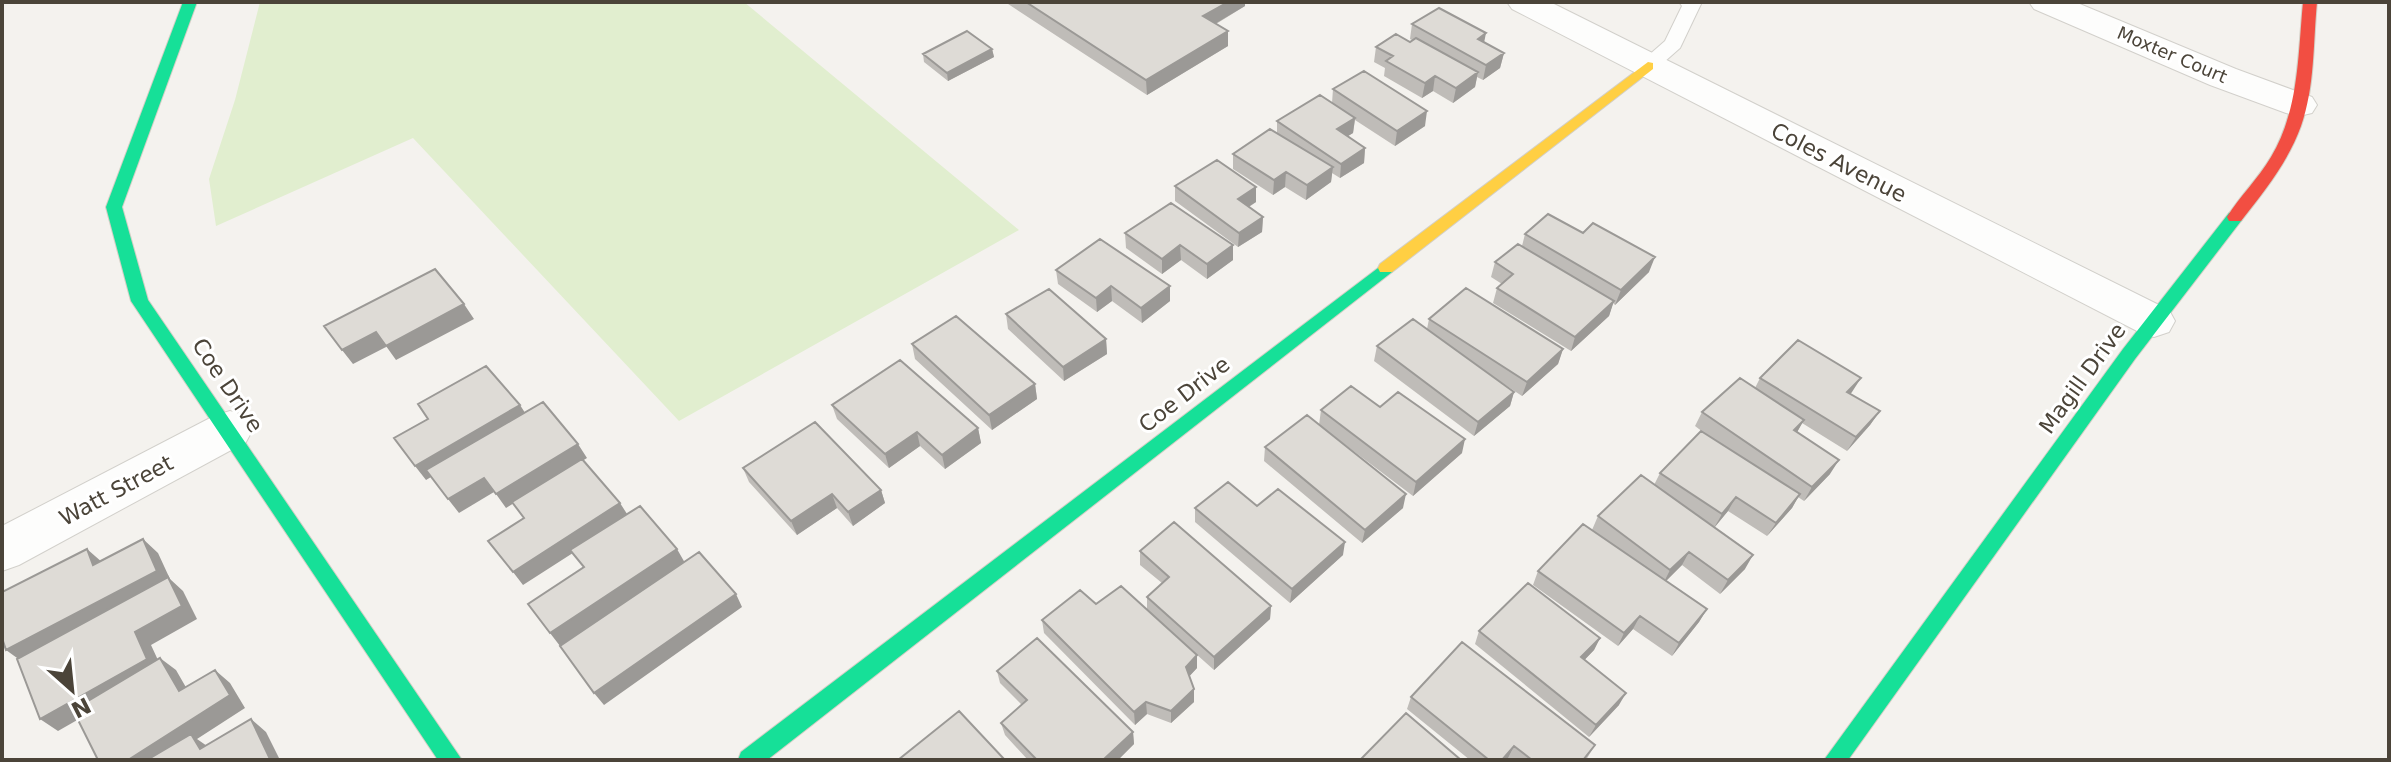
<svg xmlns="http://www.w3.org/2000/svg" width="2391" height="762" viewBox="0 0 2391 762" font-family="'DejaVu Sans',sans-serif">
<style>
.green{fill:#e1eecf}
.lines{fill:none;stroke-linecap:round;stroke-linejoin:round}
.lane-casing{stroke:#d2d0cb;stroke-width:2}
.street-casing{stroke:#d2d0cb;stroke-width:2}
.fast-casing{stroke:#d3cfc5;stroke-width:2}
.slow-casing{stroke:#d3cfc5;stroke-width:2}
.jam-casing{stroke:#d3cfc5;stroke-width:2}
.lane{fill:#fdfdfc;fill-rule:evenodd}
.street{fill:#fdfdfc;fill-rule:evenodd}
.fast{fill:#16e098;fill-rule:evenodd}
.slow{fill:#ffcf43;fill-rule:evenodd}
.jam{fill:#f24e42;fill-rule:evenodd}
.wall{fill:#bfbcb8}
.shaded-wall{fill:#9b9996}
.building{fill:#dedbd6;stroke:#9b9996;stroke-width:2}
.labels{text-anchor:middle;stroke-width:6;stroke-linejoin:round;paint-order:stroke}
.far-street-label{font-size:18px;fill:#4b4439;stroke:#fff}
.street-label{font-size:22px;fill:#4b4439;stroke:#fff}
</style>
<rect width="100%" height="100%" fill="#f4f2ee"/>
<path class="green" d="M260 2H744L1019 230 679 421 413 138 216 226 209 179 235 100Z"/>
<g class="lines">
<g class="lane-casing">
<path id="lane" d="M1679 2 1701 4 1680 48 1655 70H1641L1638 66 1641 62 1665 41 1682 6Z"/>
</g>
<g class="street-casing">
<path id="street" d="M1507 2H1550L2169 310 2175 321 2169 332 2154 337 2139 332 1512 9Z
M2029 2H2075L2236 69 2312 97 2317 105 2312 113 2299 116 2286 113 2210 85 2034 9Z
M230 411 246 416 253 429 246 442 19 565 2 571V526L214 416Z"/>
</g>
<g class="fast-casing">
<path id="fast" d="M183 2H197L122 207 148 300 462 760H438L131 301 106 207Z
M2235 211 2241 213 2243 217 2241 221 2135 359 1848 760H1824L2123 349 2229 213Z
M1386 262 1392 264 1394 268 1392 272 767 760H738L741 752Z"/>
</g>
<g class="slow-casing">
<path id="slow" d="M1648 62 1653 63V69L1392 272H1380L1378 268 1380 264Z"/>
</g>
<g class="jam-casing">
<path id="jam" d="M2303 2H2317C2313 43 2315 87 2301 126 2288 162 2264 192 2241 221H2229L2227 217C2240 196 2258 179 2271 157 2299 110 2298 55 2303 2Z"/>
</g>
<use href="#lane" class="lane"/>
<use href="#street" class="street"/>
<use href="#fast" class="fast"/>
<use href="#slow" class="slow"/>
<use href="#jam" class="jam"/>
</g>
<path class="wall" d="M1005 2H1245V6L1216 24 1228 31V46L1147 95Z
M1412 24 1484 42 1504 53 1500 68 1483 80 1477 77 1475 87 1453 103 1433 91 1422 98 1384 76 1385 68 1374 62 1376 47 1410 42 1412 40 1410 39Z
M992 49 994 57 948 81 924 62 923 54Z
M1333 89 1425 126 1395 146 1355 120 1353 133 1348 136 1365 148 1364 163 1340 178 1332 173 1331 182 1306 200 1285 187 1273 195 1233 169V154L1277 133V121L1332 103Z
M1175 186 1256 202 1249 207 1263 217 1262 232 1238 247 1175 201Z
M1171 203 1233 260 1207 279 1181 260 1162 274 1126 248 1125 233Z
M1525 234 1649 272 1615 305 1613 303 1609 316 1571 351 1493 303 1497 288 1502 284 1491 277 1495 262 1522 246Z
M1056 270 1170 301 1142 323 1112 301 1097 312 1058 284Z
M1006 314 1106 339 1107 354 1064 381 1008 329Z
M1429 319 1563 349 1558 364 1522 396 1501 382 1514 392 1510 406 1474 436 1374 361 1377 346 1427 329Z
M912 344 1035 384 1037 399 992 430 915 359Z
M1760 378 1852 392 1850 394 1880 411 1870 425 1847 451 1802 423 1797 432 1830 474 1804 501 1798 497 1792 508 1767 536 1728 511 1714 528 1745 569 1720 594 1682 565 1666 581 1707 609 1699 622 1672 656 1633 629 1618 646 1533 585 1538 571 1606 541 1592 530 1598 516 1654 485 1660 473 1707 435 1695 426 1702 412 1755 388Z
M832 405 978 428 981 443 945 469 920 446 889 468 837 419Z
M1321 410 1462 453 1413 496 1319 425Z
M1265 447 1403 508 1362 543 1264 461Z
M743 468 881 490 885 503 853 526 837 508 797 535 749 482Z
M1257 506 1343 555 1290 603 1195 522V508Z
M1140 551 1271 606 1270 619 1214 670 1177 637 1197 668 1189 676 1194 702 1171 723 1147 714 1135 725 1044 633 1042 620 1096 604 1147 609V597L1162 583 1140 565Z
M1479 631 1600 638 1594 650 1584 660 1619 705 1589 737 1475 644Z
M997 671 1133 732 1134 744 1118 760H1028L1005 735 1001 723 1022 705 1000 683Z
M1411 697 1595 745 1586 760H1511L1509 758 1507 760H1470L1407 709Z"/>
<path class="shaded-wall" d="M1228 2H1245V6L1203 31V16Z
M1228 31V46L1147 95 1146 80Z
M1486 33 1483 48 1478 39Z
M992 49 994 57 948 81 947 73Z
M1504 53 1500 68 1483 80 1486 65Z
M1478 72 1475 87 1453 103 1456 88Z
M1435 76 1433 91 1422 98 1425 83Z
M1427 111 1425 126 1395 146 1397 131Z
M1355 118 1353 133 1335 144 1337 129Z
M1365 148 1364 163 1340 178 1341 164Z
M1333 167 1331 182 1306 200 1307 185Z
M1286 172 1285 187 1273 195 1274 180Z
M1256 187V202L1237 214 1238 199Z
M1263 217 1262 232 1238 247 1239 233Z
M1180 245 1181 260 1162 274V259Z
M1233 245V260L1207 279V264Z
M1655 257 1649 272 1615 305 1621 290Z
M1111 286 1112 301 1097 312 1096 298Z
M1170 286V301L1142 323 1141 308Z
M1614 301 1609 316 1571 351 1575 337Z
M464 304 474 319 396 360 386 346Z
M376 332 386 347 353 364 342 350Z
M1106 339 1107 354 1064 381 1063 367Z
M1563 349 1558 364 1522 396 1527 382Z
M1861 378 1852 392 1838 406 1847 392Z
M1035 384 1037 399 992 430 989 415Z
M1514 392 1510 406 1474 436 1478 422Z
M520 405 529 419 426 480 415 466Z
M1880 411 1870 425 1847 451 1856 437Z
M1804 420 1796 434 1794 430Z
M978 428 981 443 945 469 942 455Z
M917 432 920 446 889 468 885 454Z
M1465 439 1462 453 1413 496 1416 482Z
M578 444 587 458 506 508 496 494Z
M1839 460 1830 474 1804 501 1812 487Z
M484 478 494 492 459 513 448 499Z
M881 490 885 503 853 526 848 512Z
M832 494 837 508 797 535 791 521Z
M1406 494 1403 508 1362 543 1365 530Z
M1800 494 1792 508 1767 536 1776 523Z
M1736 497 1728 511 1714 528 1722 514Z
M620 503 629 517 523 585 513 572Z
M143 539 158 553 170 579 183 591 197 619 151 645 163 671 58 731 40 719 24 663 6 650Z
M1345 542 1343 555 1290 603 1292 589Z
M87 549 103 563 93 565Z
M677 549 685 563 560 646 550 633Z
M1689 552 1682 565 1663 584 1670 570Z
M1753 555 1745 569 1720 594 1728 580Z
M736 594 742 607 604 705 594 693Z
M1271 606 1270 619 1214 670V657Z
M1707 609 1699 622 1672 656 1679 643Z
M1640 616 1633 629 1618 646 1624 633Z
M1600 638 1594 650 1575 670 1581 657Z
M1197 655V668L1186 680V667Z
M160 658 176 670 195 703 179 691Z
M215 670 230 683 245 708 197 739 207 746 164 760H128Z
M1194 689V702L1171 723V711Z
M1626 693 1619 705 1589 737 1596 725Z
M1146 702 1147 714 1135 725 1134 712Z
M251 719 266 732 280 760H269Z
M1133 732 1134 744 1118 760H1103Z
M1514 746 1507 760H1502Z"/>
<path class="building" d="M1026 2H1228L1203 16 1228 31 1146 80Z
M1439 8 1486 33 1478 39 1504 53 1486 65 1412 24Z
M967 31 992 49 947 73 923 54Z
M1396 34 1410 42 1416 38 1478 72 1456 88 1435 76 1425 83 1386 61 1393 56 1376 47Z
M1364 71 1427 111 1397 131 1333 89Z
M1320 95 1355 118 1337 129 1365 148 1341 164 1277 121Z
M1270 129 1333 167 1307 185 1286 172 1274 180 1233 154Z
M1217 160 1256 187 1238 199 1263 217 1239 233 1175 186Z
M1171 203 1233 245 1207 264 1180 245 1162 259 1125 233Z
M1548 214 1583 233 1593 223 1655 257 1621 290 1525 234Z
M1100 239 1170 286 1141 308 1111 286 1096 298 1056 270Z
M1518 244 1614 301 1575 337 1497 288 1513 274 1495 262Z
M435 269 464 304 386 346 376 332 342 350 324 326Z
M1466 288 1563 349 1527 382 1429 319Z
M1049 289 1106 339 1063 367 1006 314Z
M956 316 1035 384 989 415 912 344Z
M1413 319 1514 392 1478 422 1377 346Z
M1798 340 1861 378 1847 392 1880 411 1856 437 1760 378Z
M900 360 978 428 942 455 917 432 885 454 832 405Z
M486 366 520 405 415 466 394 438 428 419 418 404Z
M1740 378 1804 420 1794 430 1839 460 1812 487 1702 412Z
M1351 386 1380 407 1398 392 1465 439 1416 482 1321 410Z
M543 402 578 444 496 494 484 478 448 499 426 470Z
M1307 415 1406 494 1365 530 1265 447Z
M815 422 881 490 848 512 832 494 791 521 743 468Z
M1701 431 1800 494 1776 523 1736 497 1722 514 1660 473Z
M582 459 620 503 513 572 488 541 524 518 512 502Z
M1641 475 1753 555 1728 580 1689 552 1670 570 1598 516Z
M1228 482 1257 506 1278 489 1345 542 1292 589 1195 508Z
M640 506 677 549 550 633 528 604 584 567 570 550Z
M1174 522 1271 606 1214 657 1147 597 1169 577 1140 551Z
M1583 524 1707 609 1679 643 1640 616 1624 633 1538 571Z
M143 539 157 571 6 650 2 638V592L87 549 93 565Z
M699 552 736 594 594 693 560 646Z
M168 577 182 606 135 632 147 659 40 719 17 659Z
M1528 583 1600 638 1581 657 1626 693 1596 725 1479 631Z
M1121 586 1197 655 1186 667 1194 689 1171 711 1146 702 1134 712 1042 620 1080 590 1096 604Z
M1037 638 1133 732 1103 760H1037L1001 723 1027 700 997 671Z
M1462 642 1595 745 1583 760H1532L1514 746 1502 760H1489L1411 697Z
M160 658 179 691 215 670 230 695 128 760H98L73 710Z
M959 711 1005 760H898Z
M1406 713 1461 760H1360Z
M251 719 270 759 269 760H147L191 734 200 749Z"/>
<g class="labels">
<g class="far-street-label">
<text transform="translate(2172 55) rotate(23)" y="6">Moxter Court</text>
</g>
<g class="street-label">
<text transform="translate(1839 162) rotate(27)" y="8">Coles Avenue</text>
<text transform="translate(2082 378) rotate(-54)" y="8">Magill Drive</text>
<text transform="translate(228 385) rotate(56)" y="8">Coe Drive</text>
<text transform="translate(1184 394) rotate(-38)" y="8">Coe Drive</text>
<text transform="translate(116 490) rotate(-28)" y="8">Watt Street</text>
</g>
</g>
<rect width="2391" height="762" fill="none" stroke="#4b4439" stroke-width="8"/>
<g transform="translate(72 690) rotate(153)" stroke="#ffffff" stroke-width="6" paint-order="stroke">
<path d="M0-6L14 30L0 20L-14 30Z" fill="#4b4439"/>
<text y="-12" font-size="22" font-weight="bold" text-anchor="middle" fill="#4b4439">N</text>
</g>
</svg>
